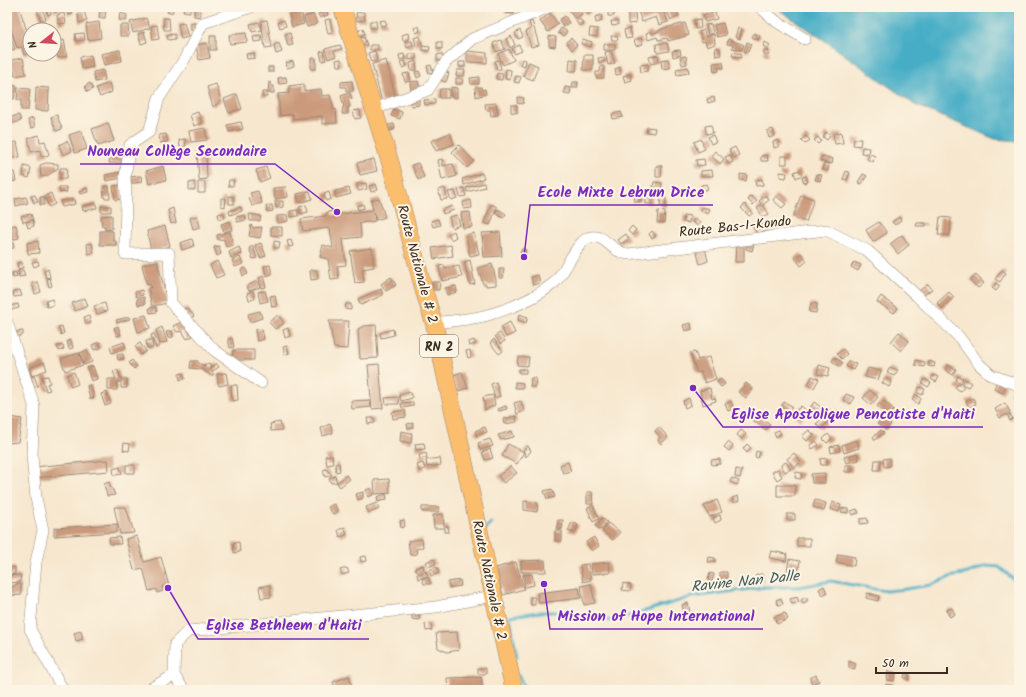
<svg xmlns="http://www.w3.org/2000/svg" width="1026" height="697" viewBox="0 0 1026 697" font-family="Kalam,sans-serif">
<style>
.water{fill:#47adc6;stroke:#416c72}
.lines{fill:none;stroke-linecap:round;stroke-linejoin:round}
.stream{stroke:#47adc6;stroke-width:3}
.building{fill:#cb9a7b}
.street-casing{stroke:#998876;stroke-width:12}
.primary-casing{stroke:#998876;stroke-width:18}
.street{stroke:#fff;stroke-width:11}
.primary{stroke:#fbbd6e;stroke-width:17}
.labels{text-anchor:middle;stroke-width:4;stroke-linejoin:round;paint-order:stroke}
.shield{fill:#fcf5e5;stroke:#75675a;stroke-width:1}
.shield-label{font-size:13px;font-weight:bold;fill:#3b2a1e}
.street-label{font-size:14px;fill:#3b2a1e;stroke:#fcf5e5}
.water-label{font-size:15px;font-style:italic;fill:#3f5859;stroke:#fcf5e5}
.leader{fill:none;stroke:#7b2cbf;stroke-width:1.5}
.callout-dot{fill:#7b2cbf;stroke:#fcf5e5;stroke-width:1.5}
.callout-label{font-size:15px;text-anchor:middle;font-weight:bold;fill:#7b2cbf;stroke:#fcf5e5;stroke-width:4;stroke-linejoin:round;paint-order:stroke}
</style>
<rect width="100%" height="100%" fill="#fcf5e5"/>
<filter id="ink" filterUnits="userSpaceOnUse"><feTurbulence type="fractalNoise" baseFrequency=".025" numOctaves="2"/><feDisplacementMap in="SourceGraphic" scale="8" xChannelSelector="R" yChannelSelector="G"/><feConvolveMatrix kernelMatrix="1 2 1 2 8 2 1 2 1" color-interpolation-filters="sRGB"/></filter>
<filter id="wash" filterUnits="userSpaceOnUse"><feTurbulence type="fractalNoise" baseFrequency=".012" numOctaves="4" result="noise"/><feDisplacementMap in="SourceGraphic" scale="16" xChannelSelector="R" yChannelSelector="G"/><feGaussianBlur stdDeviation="0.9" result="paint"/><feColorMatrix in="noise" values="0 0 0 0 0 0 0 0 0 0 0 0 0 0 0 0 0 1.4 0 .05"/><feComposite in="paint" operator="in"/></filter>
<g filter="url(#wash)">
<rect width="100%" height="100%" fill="#f7e7ce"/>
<path class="water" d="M775 7H1019V141L995 139 915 105 824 40Z"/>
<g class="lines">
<path class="stream" d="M485 529 491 523
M517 656 510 616 540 612H566L612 621 692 597 765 587H799L831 581 886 591 906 589 931 585 950 577 968 573 986 566 999 567 1013 579 1019 580
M519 676 525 690"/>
</g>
<g id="blocks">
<path class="building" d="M13 7H19L30 40V53L24 55 22 47 17 48 7 17V9Z
M45 7H49L51 14 48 15Z
M53 7H60L61 10 54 12Z
M100 7H106L105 18H99Z
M166 7H172L173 12 168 13Z
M184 7H190V12L183 11Z
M194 7H200V17L194 16Z
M505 7H515L514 14 505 13Z
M567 7H578L582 14 575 19Z
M581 7H591L589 9 591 12 587 15Z
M645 7H662L668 22 659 25 656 17 642 22 638 11 645 9Z
M675 7 679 16 671 20 667 11Z
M42 8 46 19 41 21 37 10Z
M72 8 73 14 68 15 67 9Z
M326 10 328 15 320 18 318 14Z
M614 10V16H608V11Z
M84 11 87 21 79 23 78 13Z
M301 11 304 24 292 27 289 14Z
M364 12 365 20 357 21 356 13Z
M628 12H635L636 23 628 24Z
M715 12 717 19 705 22 703 15Z
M64 13 66 23 59 24 57 15Z
M120 13 127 15 126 21 119 20Z
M550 13 558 24 548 32 540 21Z
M313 14 317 24 307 27 304 17Z
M601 15 602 21 596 23 595 17Z
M565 16 569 23 563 27 559 20Z
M146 18 150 28 133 33 130 22Z
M163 18H169L170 30H164Z
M330 19 333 33 328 34 325 20Z
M580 19 583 23 579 26 576 21Z
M700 19 701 28 695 29 694 20Z
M267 20 272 47 265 48 261 21Z
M284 20 286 26 280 28 278 22Z
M385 20 387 25 381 26 379 21Z
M370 21H376L377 28H370Z
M532 21 539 45 531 47 526 31 531 29 529 22Z
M611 21H618V25L612 26Z
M99 22 101 38 88 40 86 24Z
M259 22 262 30 252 32 250 24Z
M184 23 188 37 181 39 178 24Z
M190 23H195V30H190Z
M685 23 689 35 668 41 667 38 658 40 657 37 648 40 646 33 651 31 652 34 661 30V29Z
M723 23 726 35 717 37 714 25Z
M711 24 713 33 708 35 706 25Z
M120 25H128L129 36H120Z
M157 25 159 39 153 40 151 26Z
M419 26 420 31 416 33 414 28Z
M7 27 15 49 7 52Z
M561 28 567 31 564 36 558 33Z
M590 28 598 29 597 37 589 36Z
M630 28 632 38 626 39 624 30Z
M738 28 742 29 740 39 735 37Z
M363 29 365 34 358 36 357 31Z
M520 30 523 37 518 39 515 33Z
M704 30 706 37 714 34 715 44 707 47 705 41 702 42 699 32Z
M144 32 147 42 141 44 138 34Z
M84 33 85 40 76 41 75 34Z
M246 33 247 42 230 44 229 35Z
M290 33 293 45 288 46 285 34Z
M408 33 409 39 403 41 402 35Z
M754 33 760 36 758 40 752 37Z
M175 34V39L168 40 167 35Z
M261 35 262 41 254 42 253 36Z
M210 36H216V50H210Z
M420 36 422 44 416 46 414 38Z
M511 36 515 45 510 48 506 39Z
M549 36 556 37 555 47 549 46Z
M611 36H617L618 40H612Z
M364 37 367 45 360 47 358 39Z
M571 38 577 45 572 50 566 42Z
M641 38 643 44 636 46 634 40Z
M583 39 592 42 591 47 581 44Z
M728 39 744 45 742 50 732 48 733 45 727 44Z
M64 40 67 56 58 58 54 42Z
M501 40 505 49 496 52 493 43Z
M412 41 413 46 407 48 405 42Z
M437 42H442V49H437Z
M747 42 751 44 748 52 744 51Z
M765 42 770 45 768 49 763 46Z
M207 43 210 58 199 60 196 45Z
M279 43 282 52 276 54 274 45Z
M667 43 669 51 657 53 656 44Z
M604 44H615V50H604Z
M340 45 342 49 334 51 336 56 328 59 325 49Z
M370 45H378V50H370Z
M519 45 522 51 515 54 512 49Z
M422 46 430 47 429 51 422 50Z
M715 48H720L721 55 716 56Z
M509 49 514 60 503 65 498 54Z
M120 50 122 61 104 65 101 54Z
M680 50 681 55 673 57 672 51Z
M768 50 769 55 765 56 763 51Z
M324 51 326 60 322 61 320 52Z
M375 51 377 61 371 62 368 53Z
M467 51 487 53V63L467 62Z
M611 51 615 63 608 65 605 52Z
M733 52 742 54 741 58 732 56Z
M254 53 255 58 247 59 246 54Z
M404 54 405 59 400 60 399 55Z
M409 54H416V59L409 60Z
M442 54 443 61H437V55Z
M91 55 93 67 82 69 80 57Z
M584 55H593V70H583Z
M658 55 659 62 651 64 649 57Z
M686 56 687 64 682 65 680 57Z
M604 57 605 61 599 63 598 58Z
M23 58 26 74 15 76 11 60Z
M311 58H316V69H311Z
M341 59 342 66H337L336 60Z
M522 59 526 60 525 66 520 65Z
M570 59 577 60 576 71H569Z
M668 59 670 68 662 69 661 60Z
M386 60 396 99 382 102 372 64Z
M499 60 501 69 497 70 495 61Z
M293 61 294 66 287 68 286 63Z
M405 61 407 66 402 68 400 62Z
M416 61 417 70 411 71 410 63Z
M459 62H465V67H459Z
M529 62 538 66 533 80 523 76Z
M723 62 724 68H718L719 71 714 72 713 63Z
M648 64V71L641 72 640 65Z
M431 65 433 72 429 73 427 66Z
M601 66H604V78H596V72H600Z
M268 67H273V72H268Z
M620 67 621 74 616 75 615 69Z
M688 67 689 73 677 75 676 69Z
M506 69 511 70 510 80 505 79Z
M103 70 105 80 95 82 93 72Z
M457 70H465L464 76H456Z
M419 71 421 76 417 78 415 72Z
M444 71 449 73 446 82 440 80Z
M409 73 411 81 405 82 403 74Z
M497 73 503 74 502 80 496 79Z
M630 74 632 80 625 82 623 76Z
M516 76 521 77 519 83 514 82Z
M286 77 287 83 279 84 278 78Z
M479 77V84H471L470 78Z
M456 78 463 79 462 84H456Z
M352 81 353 91 346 92V87H341V82Z
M418 81 420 89 411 91 410 82Z
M269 82 271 83V86H274V93H268Z
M573 82H578L577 88H572Z
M90 83 93 89 87 92 85 86Z
M109 83 112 92 100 97 96 88Z
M7 84 17 86 14 99 7 98Z
M216 84 221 101 213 107 207 87Z
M304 84V91L321 89 322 96 330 95 334 110 336 109 337 123 322 124V116L293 119V114L280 116 278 94 289 93V86Z
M36 87 49 88 48 111 35 110Z
M451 87 457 88V98L451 97Z
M475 87H481L482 90 485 89 486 94 476 97Z
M565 87 571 88 570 94 564 93Z
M18 88 30 89 28 110H21V100H17Z
M440 89H449V98H439Z
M262 92H267V97H262Z
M350 93 352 99 348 100 350 107H348V114H342L343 107H344L341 96Z
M237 94 242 109 229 113 224 99Z
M518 97 524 98 523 104 517 103Z
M714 97 715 101 708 103 707 99Z
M419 99V105L412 106 410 101Z
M435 99V104L425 105 424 100Z
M496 103 498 115 491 116 490 110H486L485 104Z
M511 105H517V113L511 112Z
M394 109 402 112 400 119 391 116Z
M360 110 361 118 355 119 353 111Z
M198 112 202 123 194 126 190 115Z
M621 112 623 117 613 119 612 114Z
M19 115 21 121 7 125V118Z
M57 115 62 129 56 131 51 117Z
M33 118 35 127 31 128 28 120Z
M241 122 243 129 229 132 227 125Z
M108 123 114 141 98 146 92 129Z
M394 124 395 129 390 131 388 125Z
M711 125 713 133 706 134 705 126Z
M647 127 655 128 654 133 646 132Z
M205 128 207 140 191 142 189 131Z
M773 129 775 136 769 138 767 131Z
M81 131 87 149 75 153 69 135Z
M826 132 830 136 827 140 823 137Z
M841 132 843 143 835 144 833 134Z
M450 133 454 144 436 151 431 141Z
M166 134 168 142 160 143 159 135Z
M39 135 40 142 45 141 49 155 41 157 40 150 31 152 28 138Z
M713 135 716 142 711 144 708 137Z
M806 136 810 140 805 144 801 140Z
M818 137 821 141 818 144 814 140Z
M185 139 186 146 180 147 179 140Z
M701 139 705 149 698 152 694 142Z
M854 139H861L860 146 853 145Z
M778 140 780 146 774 148 773 142Z
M67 141 72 151 63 155 59 145Z
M17 142 20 157 7 159V143Z
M459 145 474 161 467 168 452 152Z
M735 147 739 155 733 158 729 150Z
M862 147 869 148 868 154 861 153Z
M223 149 225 155 219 157 217 151Z
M715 151 724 159 720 164 711 156Z
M197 152H206L207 179 199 180Z
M870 154 875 156 873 162 867 159Z
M730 155 733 162 728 164 725 157Z
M767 155 768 161H761V156Z
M781 156H787V164H781Z
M822 156 833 159 832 164 820 161Z
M110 157H122V163H109Z
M374 159 377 171 360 175 357 163Z
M442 159 443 166 453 164 457 176 442 180 438 160Z
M704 159 705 165 697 166 696 160Z
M46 163 58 164V168L47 176 41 177 40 165Z
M418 163 424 177 418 180 412 165Z
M824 163 829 164 828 171 822 169Z
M24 166 31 168 29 178 23 176Z
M163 166 166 180 149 184 146 171Z
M656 166H662L661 177H656Z
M266 167 270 178 260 182 256 170Z
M60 168H67L66 179H60Z
M712 170 713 176H701V171Z
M800 170 802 175 796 178 794 172Z
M846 171 850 173 847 180 843 179Z
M14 172 16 181 10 182 8 173Z
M121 172 122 178 106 181 105 175Z
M780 172 787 173 786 178 780 177Z
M482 173 484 178 464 185 462 179Z
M740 174 747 175 746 181 740 180Z
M817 174 822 175 820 181 815 180Z
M863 174 867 176 861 184 858 182Z
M141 176 142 182 127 184V177Z
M806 176 808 182 804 183 802 177Z
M762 179 763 185 756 186 755 180Z
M229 180H234L233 186H228Z
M195 182V190H189V183Z
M198 182H205V193H198Z
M654 182 662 183 661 188 653 187Z
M366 183 367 189 358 191 357 184Z
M484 183 485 187 467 192 466 188Z
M376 184 378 190 371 192 369 186Z
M706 184 708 189 702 191 701 185Z
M120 185 122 199 115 200 113 186Z
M109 186 110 198H104L103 187Z
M59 187H66L67 192 60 193Z
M286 187 288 197 275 199 273 188Z
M87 188 88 192 80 194 79 191Z
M349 188 351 194 336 198 335 191Z
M445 188 447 199 441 200 438 190Z
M464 188 466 196 460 197 458 189Z
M258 191 262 203 252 206 249 198 252 197 250 193Z
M310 191 312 199 299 203 297 194Z
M455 191 457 198 451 200 448 192Z
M329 192 331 199 326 201 324 194Z
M51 193 55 204 49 207 44 196Z
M640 194 641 201 635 202 634 195Z
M35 195 38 202 34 203 31 196Z
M766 195 769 200 763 205 769 214 763 217 757 208 762 205 759 201Z
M801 195 814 199 806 222 793 217Z
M229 196 234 197V204H229Z
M751 196 757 201 753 205 748 200Z
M776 196 786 204 782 208 773 200Z
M26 197 28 203 16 206 15 199Z
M40 197H44V205H40Z
M646 197H652V204H646Z
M221 198H226L225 207 221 206Z
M379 198 385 217 376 220 374 212 375 221 360 223 361 237 343 239 346 265 337 266 339 279 331 280 328 259 320 257 323 245 333 248 330 228 303 231 301 219 326 216V213L332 211 333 215 373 210 371 200Z
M661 198H666V207L660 206Z
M74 199 75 204 62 207 60 201Z
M471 200 472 208 464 209 463 202Z
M275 201H283V207L276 208Z
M96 203 97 208 83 211 82 206Z
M363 204 364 208 358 210 357 206Z
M491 204 497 207 490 225 484 223Z
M745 204 753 213 749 216 741 208Z
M272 205 273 211 267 212 266 206Z
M306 205 308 212 301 214 299 207Z
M101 206H111V212H101Z
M452 206 454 210 443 214 442 210Z
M241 207 242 211 230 215 229 211Z
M702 207 710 209 708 214 701 211Z
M173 208 176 223 171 224 168 210Z
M498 209 506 214 503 218 495 213Z
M298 210V216L291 217 290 211Z
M658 211 665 212 664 223H657Z
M470 212 472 227 463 228 461 213Z
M224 213 225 218 219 219 218 214Z
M31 214 33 220 23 222 21 216Z
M249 214 261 216 260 221H250Z
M112 215V229L105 230V226H102L101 216Z
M245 215 246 220 237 222 236 217Z
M287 215 288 221 278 223 277 216Z
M457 215 460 225 452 228 449 217Z
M684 215 690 216 689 223 683 222Z
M197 216 200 227 193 229 190 218Z
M899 217 901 220 895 225 892 222Z
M940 217 951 218 950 235H938Z
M695 218 700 222 698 226 692 222Z
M438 219 440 225 433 227 431 221Z
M33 220 34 226 28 228 26 222Z
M230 221 232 230 224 232 221 224Z
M764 222 767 230 757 234 754 227Z
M879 222 887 233 873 242 866 230Z
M917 223H926V226H916Z
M16 225 19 238 7 241V227Z
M251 225 253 228 262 227 260 238 249 236Z
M165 226 170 246 151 251 147 231Z
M632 226 636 230 632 235 628 231Z
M271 227H282V236L271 235Z
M100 231H113V241H116V245H100Z
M454 231 456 237 451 240 448 234Z
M652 231 656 236 652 239 649 234Z
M230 232 233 245 226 247 224 239 218 240 217 235Z
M500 232 502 256 484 257 482 233Z
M474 233 479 254 470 256 466 235Z
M626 234 629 239 621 244 618 240Z
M902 235 909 245 898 254 890 244Z
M192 239 194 246 182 250 180 243Z
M291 240 293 246 289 247 287 241Z
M38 241 39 253 28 254 27 243Z
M274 241 280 242 279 248H274Z
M7 242H13L14 248 7 249Z
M747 242 754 243 752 251 746 249Z
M92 243 94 253 88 254 87 244Z
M261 243 266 256 260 258 255 245Z
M451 245 453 256 434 259 432 248Z
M736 245H744V262H735Z
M219 246 221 254 217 256 214 247Z
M253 246 257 258 253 259 249 248Z
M239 247 242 254 231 258 229 252Z
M372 248 374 267 362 269 364 282 355 283 350 251Z
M705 248 708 261 700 264 696 250Z
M522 249 526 250 525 255 520 254Z
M801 253 807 261 801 266 795 258Z
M240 257 243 264 235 267 232 260Z
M470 260 475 284 470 285 464 262Z
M38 261 39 265 34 267 32 262Z
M157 261 168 303 152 306 148 288 152 287 149 284 147 285 142 265Z
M217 261 224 275 216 278 210 265Z
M22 262 23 268 18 269 17 263Z
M854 262 861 265 858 271 851 267Z
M492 264 496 280V285L486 286V284H483L478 268Z
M270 265 272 274 266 276 264 266Z
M444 265 445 269 459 266 462 277 442 281 439 266Z
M245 268 248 274 243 276 241 270Z
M48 269 50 277 46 278 44 271Z
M499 269H504L503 278H499Z
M23 270 25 276 19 277 18 271Z
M310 270H317L318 279 311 280Z
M1002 270 1006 273 1000 282 995 279Z
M16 272 17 277 13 278 12 273Z
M538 275 540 283 533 285 531 277Z
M976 275 984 283 978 288 970 280Z
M263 276 266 287 261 288 259 278Z
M391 277 396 285 386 291 381 284Z
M50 278 52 286 49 287 47 279Z
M257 281 260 287 249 291 247 286Z
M38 282 41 292 35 294 32 283Z
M432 282H440L439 290H432Z
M996 283 1000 286 996 291 992 288Z
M928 284 932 289 920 298 916 293Z
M456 286 457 292 447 295 445 288Z
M381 289 383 295 361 305 358 299Z
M20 290 22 296 14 297 13 292Z
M142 290 143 295 136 297 135 292Z
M253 291 255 299 249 300 247 293Z
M265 291 268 301 260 303 258 292Z
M949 292 954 297 942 309 937 303Z
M275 295 277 306 272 307 270 296Z
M881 296 898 308 894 313 877 302Z
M144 297 145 304 138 305 137 299Z
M85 298 88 306 75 311 72 303Z
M52 299 54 305 47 307 46 301Z
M105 303 107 311 97 314 94 306Z
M811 303 817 304 816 313 809 312Z
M18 304 19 308 11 310 10 306Z
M346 304H351V310L345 309Z
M156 307 157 312 150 313 149 308Z
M187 308 194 316 189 318 182 309Z
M260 311 262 318 250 322 248 314Z
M519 314 528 317 526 323 518 320Z
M146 315 150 328 138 332 134 318Z
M278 315 284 323 275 329 269 322Z
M89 316 91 323 86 324 84 317Z
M129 317 130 319 117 323 116 320Z
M329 321H349L347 349 334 348Z
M182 322 193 336 187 339 182 331 177 332 173 326Z
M510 322 515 333 506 337 501 327Z
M691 323 692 329 685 331 683 325Z
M376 325 378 358 360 359 358 329 364 326Z
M62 326 64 333 61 335 58 327Z
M118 326 121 335 117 336 114 328Z
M162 327 167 342 160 344 156 330Z
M288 328 290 336 285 338 283 330Z
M262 329 264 339 257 341 255 330Z
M393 329 394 335 381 338 380 333Z
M23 331V335L16 337 15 332Z
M172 331 173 337 168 338 166 332Z
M899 332 909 341 901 351 891 342Z
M500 333 505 341 500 344 495 336Z
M154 334 159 346 156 348 151 335Z
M232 338 234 347 230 348 228 339Z
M494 339 503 351 499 354 490 343Z
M71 340 73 348 69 349 67 341Z
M152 340 153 348H147L146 341Z
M474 340 476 344 469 346 468 342Z
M99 342 101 348 94 350 92 345Z
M124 342 126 348 112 353 110 347Z
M140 343 146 351 141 355 135 346Z
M63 345 64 349 59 351 57 346Z
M287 346 289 353 285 355 283 347Z
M843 349 847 354 842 359 837 354Z
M87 350 92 362 84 365 80 353Z
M233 350H254V360H232Z
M470 350 471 357 468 358 466 351Z
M695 352 698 360 709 357 716 379 705 383 701 372 697 373 690 353Z
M79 353 83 365 65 371 61 359Z
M123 354 124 359 118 360 117 355Z
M518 357H529L528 366 517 365Z
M835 357 843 363 840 367 832 361Z
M132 360 137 366 134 369 129 363Z
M916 360 925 362 924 367 915 365Z
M191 361H198V363L205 366 204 365 209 363 211 368 209 370 216 363 219 367 211 372 214 374 212 376 201 369 190 368Z
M849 361 856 364 853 370 846 366Z
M929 361 935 363 934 367 928 366Z
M44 362 47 370 32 376 29 368Z
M379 364 383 408 372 409 368 365Z
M819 365 830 368 828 376 817 374Z
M948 365 956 369 953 375 945 370Z
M93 366 97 379 91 381 87 368Z
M890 367 898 370 894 376 887 373Z
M868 368 881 371 878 380 865 377Z
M519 369H526V373H519Z
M118 370 121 379H127V388H121V381L117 383V390H108V379H116L113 371Z
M74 372 78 384 71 387 67 375Z
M462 372 468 388 458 391 451 376Z
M184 373 185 379 180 380 179 374Z
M226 373 228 384 219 386 217 374Z
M933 375 939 377 936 382 931 379Z
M34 376 38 386 32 388 29 378Z
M48 376 50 383 47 384 50 390 46 391 42 377Z
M812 376 819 379 814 388 808 385Z
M958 376 963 378 961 383 956 380Z
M531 378H536L535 387H530Z
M885 378 892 381 889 387 882 383Z
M721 379 725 384 721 387 717 382Z
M925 379 931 383 928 387 922 383Z
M965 379 971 383 968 387 962 384Z
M997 381 1006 385 1003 393 994 389Z
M496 382 500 396 495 398 491 384Z
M515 382 523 383V388H515Z
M746 383 753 389 746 398 738 392Z
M958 384 964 387 961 391 955 388Z
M91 385 94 398 90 399 87 386Z
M231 385H237L238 400 232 401Z
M919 387 925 389 922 395 917 392Z
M710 388 712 399 715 398 716 401 703 405 700 391Z
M870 390 878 397 871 405 863 398Z
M107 392 111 404 105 406 101 394Z
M410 392 412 398 401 401 399 395Z
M1019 393V403L1014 398Z
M846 394 854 397 851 404 843 400Z
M916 394 921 399 918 404 912 400Z
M493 395 495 405 485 410 483 397Z
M398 397 399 404H386L385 398Z
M689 398 691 405 685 408 683 401Z
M973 398 976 404 969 407 966 401Z
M370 400 371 407 352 409 351 401Z
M883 400 894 410 888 416 877 406Z
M521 401 524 411 517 414 514 403Z
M731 401 734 409 728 411 725 404Z
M413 402V406L402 408 401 403Z
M784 402 792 406 789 412 781 407Z
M814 402 822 408 818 414 810 408Z
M1005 403 1010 412 1009 414 1013 418 1010 421 1007 414 1000 418 995 409Z
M506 406 507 409 499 411 498 409Z
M801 406 808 412 800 421 793 414Z
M827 408 832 411 829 417 823 414Z
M405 410 406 417 393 419 392 412Z
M837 410 844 414 841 417 835 413Z
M866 411 870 418 865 420 861 413Z
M754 413 770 424 766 430 750 418Z
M516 416 517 422 504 424 503 419Z
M11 417 22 419 18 442 7 443V432Z
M824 417 828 422 821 429 816 424Z
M883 417 891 424 886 430 877 424Z
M367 418H374L375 423 368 424Z
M280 422 282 430 271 431 270 424Z
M413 423V428L408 429 407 424Z
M330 424 333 433 323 436 321 428Z
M485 427 487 432 477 436 475 431Z
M659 427 668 437 661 444 658 440 660 437 655 431Z
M741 430 746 434 742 439 737 435Z
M779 430 781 434 776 437 774 432Z
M809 430 814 435 807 441 802 436Z
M881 430 884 433 875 440 873 437Z
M401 431 412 433 411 443 400 441Z
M512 431 514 437 501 440 498 435Z
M828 434 832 439 827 443 823 439Z
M490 439 493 446 480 450 478 443Z
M857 440 859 448 844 453 842 445Z
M816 441 819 445 812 449 810 445Z
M728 442 733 446 729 451 724 447Z
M124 443 130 444 129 451 123 450Z
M424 443 425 449 416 450 415 444Z
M508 444 524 452 517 464 502 456Z
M747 444 751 448 747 453 743 449Z
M839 445 840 451 831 453 830 447Z
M528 446 531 451 526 457 523 450Z
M490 449 493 458 485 460 482 452Z
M756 451 760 452 758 458 755 457Z
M426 453 427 457 420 459 419 455Z
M794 453 801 462 794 468 787 459Z
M857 453 859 460 846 463 844 457Z
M332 455 333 464 327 465 325 456Z
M440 458 441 465 427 467 426 460Z
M827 458 828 465H821L820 459Z
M890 458V466L884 467 883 459Z
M720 459V464L712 465 711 460Z
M108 460 109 471 34 478 33 467Z
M875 460H881L880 470H874Z
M568 462 571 471 563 473 560 465Z
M786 462 791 469 785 472 781 465Z
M339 463 340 471 336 472 335 464Z
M423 463 425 469 419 471 417 465Z
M126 465H135V473H126Z
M845 465H852V472H845Z
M511 466 517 473 504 483 498 476Z
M120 467 122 474 114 475 113 469Z
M326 469 332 475 325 477 323 470Z
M736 469 742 470 740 478 735 477Z
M778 469 782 477 777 480 772 472Z
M796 472 802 473 801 479 795 478Z
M825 473V483H812L811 474Z
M346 475 350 479 340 487 337 483Z
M335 476 337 482 331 483 329 478Z
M732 478 739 481 737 485 730 482Z
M389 479 390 493 375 494 374 480Z
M109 482 111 488H112L115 495 107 496 104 484Z
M777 485H795V496H777Z
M371 488 373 495 368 497 366 490Z
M552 489 555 497 547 499 544 491Z
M363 492V498L358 500 356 494Z
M587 492H592L593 504H587Z
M386 494 387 499 378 502 377 497Z
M738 496 739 501 733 503 732 498Z
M717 500 722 512 710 517 704 506Z
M815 500 826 503 824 511 813 507Z
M524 501 538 503 537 512 524 510Z
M832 502 841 505 839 512 830 509Z
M377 503 379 509 369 513 366 507Z
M334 504 338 511 333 514 328 507Z
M593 505 599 519 593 522 587 508Z
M114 507H126L134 533 120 534Z
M422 507H439V512H422Z
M842 508 848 509V513L841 512Z
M857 509 859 513 852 515 851 511Z
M443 514 444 526H448L449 532H445V528H434L433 515Z
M787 514H795V520H787Z
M720 515 721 520 715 523 713 518Z
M602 518 607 522 601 530 595 526Z
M867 518 868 523 860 524V519Z
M404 520 405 526 401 528 400 521Z
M558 520H563L562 529H557Z
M572 522 578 525 575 533 568 531Z
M608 523 620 532 613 540 602 531Z
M117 524V532L54 536V528Z
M345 527 347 535 340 537 338 530Z
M555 531H562V541H555Z
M137 536 144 562 161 557 169 586 162 587 163 591 157 593V589L149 591 143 568 134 570 126 539Z
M120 537 121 544H110L109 538Z
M594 537 599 546 592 551 586 542Z
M797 538H810V546H797Z
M422 539 423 547 416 549 417 554 410 555 408 541Z
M239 542 240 552 234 553 233 543Z
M771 551 787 554 786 561 769 558Z
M838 554 855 557 854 566 836 562Z
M366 556 367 561 361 562 360 557Z
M709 557 715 558V562H708Z
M434 559 436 564 428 567 426 562Z
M789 559 800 561 798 574 787 572Z
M545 560 546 572H521V561Z
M516 562 524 589 503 595 496 568Z
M609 562 610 573 592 574 591 564Z
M588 564 591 580 583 582 580 565Z
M423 565 424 569 417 572 415 568Z
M15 567V574L7 575V568Z
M437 567 439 573 431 576 429 570Z
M347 568 349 573 342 575 340 570Z
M426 571 428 576 418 579 417 574Z
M720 572H727V580H720Z
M710 573 714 574 712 582 708 580Z
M532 574 534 585 525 587 523 575Z
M762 574 763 581 756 582V575Z
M21 575 20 582 7 583V576Z
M428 577 431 584H424L422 579Z
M460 580 461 586 449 588 448 582Z
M623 583 631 585 630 591 622 590Z
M16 584H21V595L7 596V587H13Z
M591 584 595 603 584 605 581 586Z
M270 585 271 597 261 598 259 587Z
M824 586 827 593 822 595 819 589Z
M579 588 581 598 539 603 537 593Z
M867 593 879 596 878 601 866 598Z
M530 597H535V605H531Z
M797 597 799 602 792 604 790 599Z
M805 597 808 600 803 604 801 600Z
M781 598 783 604 778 605 776 600Z
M688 603 690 612 684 613 682 605Z
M952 608 955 614 950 617 946 610Z
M412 613H419V620L412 619Z
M785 613 788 619 777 624 774 617Z
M431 623 432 630 426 631 425 624Z
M81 631 83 639 76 641 74 633Z
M457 632 459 650 447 652 438 648 436 633Z
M849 661 856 664 854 670 849 668Z
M478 668H486V674H478Z
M888 671 896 673 894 681 887 680Z
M905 673 910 675 909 680 904 678Z
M816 675 819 681 812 684 810 678Z
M349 676 352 687 335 690 333 682Z
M481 677 483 690H448L447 678Z
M886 684 893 685 892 690H885Z"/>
</g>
</g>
<g filter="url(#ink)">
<use href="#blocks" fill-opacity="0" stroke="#998876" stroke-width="1"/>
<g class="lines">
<g class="street-casing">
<path id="street" d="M251 7 203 23 184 60 159 98 149 132 130 145 125 177 126 196 125 254 169 253 171 303 214 350 261 383
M760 7 777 22 805 39
M374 109 428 90 446 62 472 39 549 7
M7 322 34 405 32 455 36 498 43 530 36 562 30 629 63 690
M434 323C453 320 474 320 491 314 512 308 537 297 554 283 566 272 577 239 591 237 606 234 610 252 628 254L826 230 868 251 917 296 959 337 979 364 991 375 1019 385
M174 675 184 690
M148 690 174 675 175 644 188 631 436 607 493 596"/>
</g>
<g class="primary-casing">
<path id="primary" d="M342 7 391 165 424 291 434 323 514 690"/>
</g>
<use href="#street" class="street"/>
<use href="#primary" class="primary"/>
</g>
</g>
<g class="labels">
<rect class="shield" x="420" y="335" width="38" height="22" rx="3"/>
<g class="shield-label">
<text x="439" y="351">RN 2</text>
</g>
<g class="street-label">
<text transform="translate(735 226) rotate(-6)" y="5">Route Bas-I-Kondo</text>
<text transform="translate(418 264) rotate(75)" y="5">Route Nationale # 2</text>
<text transform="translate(490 580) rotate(78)" y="5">Route Nationale # 2</text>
</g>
<g class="water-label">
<text transform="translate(745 581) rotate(-6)" y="5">Ravine Nan Dalle</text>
</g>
</g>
<path class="leader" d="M337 212L275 164H80M524 257L530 205H713M693 388L723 427H983M544 584L550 629H763M168 588L198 639H369"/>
<g class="callout-dot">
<circle cx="337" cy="212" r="4"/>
<circle cx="524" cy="257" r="4"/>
<circle cx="693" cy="388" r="4"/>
<circle cx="544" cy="584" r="4"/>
<circle cx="168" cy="588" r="4"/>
</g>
<g class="callout-label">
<text x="177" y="156">Nouveau Collège Secondaire</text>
<text x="621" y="197">Ecole Mixte Lebrun Drice</text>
<text x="853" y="419">Eglise Apostolique Pencotiste d'Haiti</text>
<text x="656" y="621">Mission of Hope International</text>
<text x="284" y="630">Eglise Bethleem d'Haiti</text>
</g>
<rect width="1026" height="697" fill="none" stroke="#fcf5e5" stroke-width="24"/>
<g transform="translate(42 42) rotate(253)"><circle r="19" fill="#fcf5e5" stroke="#afa495"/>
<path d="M0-3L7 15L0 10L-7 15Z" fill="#d1495b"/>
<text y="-6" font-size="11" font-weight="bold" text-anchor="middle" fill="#3b2a1e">N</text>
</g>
<path d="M876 667v6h71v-6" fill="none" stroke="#3b2a1e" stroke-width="2"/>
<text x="882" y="667" font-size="12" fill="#3b2a1e" stroke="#fcf5e5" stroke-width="3" paint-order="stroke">50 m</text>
</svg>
